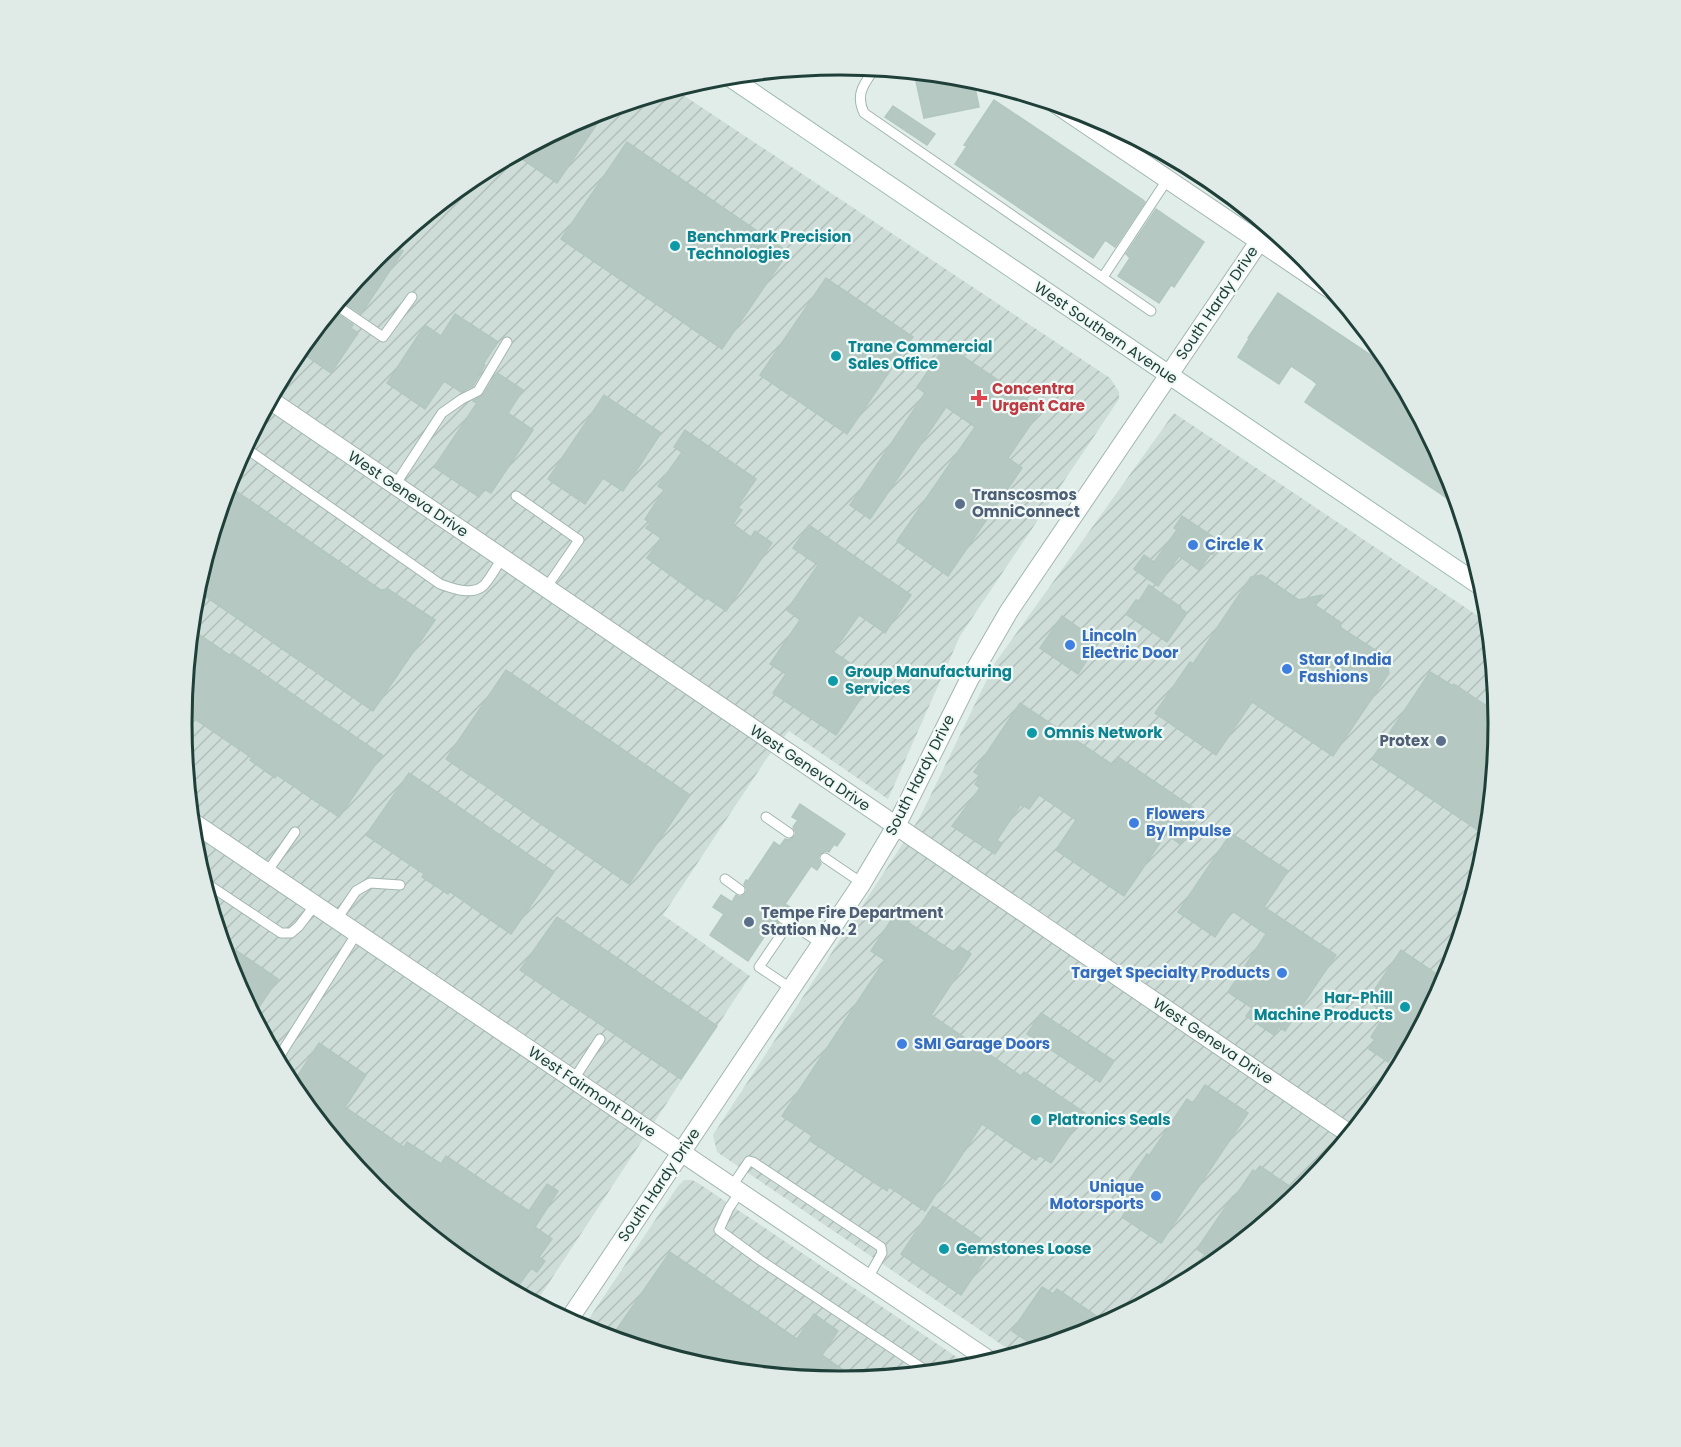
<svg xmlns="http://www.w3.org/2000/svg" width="1681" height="1447" viewBox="0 0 1681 1447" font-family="Poppins,sans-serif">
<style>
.industrial{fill:url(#industrial-furrows)}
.building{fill:#b5c8c1;stroke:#b2c7c0;stroke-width:1.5}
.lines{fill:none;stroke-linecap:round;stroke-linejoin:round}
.service-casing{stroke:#a2b6b0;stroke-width:11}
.minor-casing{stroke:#a2b6b0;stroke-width:20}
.tertiary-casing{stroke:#a2b6b0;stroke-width:20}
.secondary-casing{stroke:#9dbab1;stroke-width:20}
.service{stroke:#fff;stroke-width:9}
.minor{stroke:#fff;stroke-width:18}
.tertiary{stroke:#fff;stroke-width:18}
.secondary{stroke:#fff;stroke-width:18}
.culture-dot{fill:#0f9aa8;stroke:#f1f9f6;stroke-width:2}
.health-dot{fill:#e0444e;stroke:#f1f9f6;stroke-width:2}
.service-dot{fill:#5c6f8a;stroke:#f1f9f6;stroke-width:2}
.shop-dot{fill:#3f7fe0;stroke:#f1f9f6;stroke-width:2}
.labels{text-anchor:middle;stroke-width:4.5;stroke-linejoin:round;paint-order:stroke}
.culture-label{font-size:15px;font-weight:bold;fill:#0d838f;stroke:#f1f9f6;text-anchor:start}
.street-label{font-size:15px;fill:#1f4039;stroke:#f1f9f6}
.health-label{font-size:15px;font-weight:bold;fill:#be3a42;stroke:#f1f9f6;text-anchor:start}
.service-label{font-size:15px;font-weight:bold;fill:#4e5e75;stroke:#f1f9f6;text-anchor:start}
.shop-label{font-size:15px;font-weight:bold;fill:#366cbe;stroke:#f1f9f6;text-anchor:start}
.rim{fill:none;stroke:#1f4039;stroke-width:3}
</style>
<defs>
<pattern id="industrial-furrows" width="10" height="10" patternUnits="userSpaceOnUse" patternTransform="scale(1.5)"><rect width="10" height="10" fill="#ceddd7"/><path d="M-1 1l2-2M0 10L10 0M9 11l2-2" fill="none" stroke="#b0bfb9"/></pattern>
</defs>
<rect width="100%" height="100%" fill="#e0ede8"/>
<path class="industrial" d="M674 89 1110 378 1119 392V399L960 636 888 799 789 731 767 758 663 915 750 976 535 1304 474 1271 374 1189 292 1089 232 975 194 852 182 723 194 595 232 471 293 357 375 257 475 175 589 115Z
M1174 413 1490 624 1499 724 1487 852 1449 976 1388 1090 1306 1190 1206 1272 1092 1332 1017 1355 717 1152 713 1135 920 817 995 663Z
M684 1180H692L698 1183 973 1368 840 1382 712 1370 588 1332 582 1329 678 1186Z"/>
<path class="building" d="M914 72 973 78 979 107 924 118Z
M994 100 1143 200 1145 202 1115 247 1105 240 1093 258 955 164 967 146 964 145Z
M893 106 935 134 927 145 885 117Z
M607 109 557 183 515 154 589 115Z
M627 142 788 252 722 349 561 239Z
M1156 209 1204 242 1174 287 1171 285 1159 303 1118 276 1130 258 1126 254Z
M391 244 403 251 361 314 340 300 375 257Z
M826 278 913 337 847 434 760 375Z
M1278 293 1396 372 1449 472 1460 507 1305 402 1317 384 1312 380 1291 366 1279 384 1238 357 1249 339 1248 338Z
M332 310 353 325 351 328 358 333 331 373 298 350Z
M455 314 498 342 483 364 485 365 473 386 461 392 444 381 425 409 387 383 425 325 441 336Z
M946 345 1041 409 1008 458 1022 468 948 576 897 541 975 427 946 407 870 519 850 505 925 393 917 387Z
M497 373 523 390 508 413 533 430 491 493 484 489 479 497 434 467 477 403 473 401 483 395Z
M604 395 661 433 623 491 603 478 585 504 548 479Z
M685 430 756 479 737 507 742 510 733 524 751 537 755 531 772 543 726 611 707 598 705 600 647 558 661 538 646 528 650 523 645 519 664 490 658 486 682 452 674 447Z
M227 485 381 590 388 589 435 620 373 711 196 590Z
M1182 516 1221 542 1213 554 1211 553 1199 570 1179 556 1158 586 1134 569 1144 555 1154 562 1177 530 1174 528Z
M809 525 911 595 885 633 859 615 833 652 874 679 836 735 773 693 786 674 770 664 800 620 787 610 818 565 793 548Z
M1262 575 1299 600 1322 595 1315 605 1340 622 1341 628 1386 657 1389 673 1333 756 1252 702 1216 755 1155 713 1190 662 1193 664 1251 577Z
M1149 585 1181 607 1180 608 1187 613 1167 642 1126 614 1136 600 1139 601Z
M1062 616 1099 642 1078 674 1040 648Z
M191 629 231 656 232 653 382 755 339 817 277 775 275 778 250 760 252 758 183 711Z
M506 670 690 795 629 884 446 759Z
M1430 672 1453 686 1454 684 1494 711 1493 714 1499 718 1488 837 1372 759Z
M1020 703 1113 765 1118 757 1201 813 1180 844 1166 834 1124 896 1056 850 1076 820 1039 795 1029 809 1021 804 997 840 1002 844 995 854 952 826 980 788 975 784 980 776 974 772Z
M409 773 554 872 511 934 449 891 448 894 422 877 424 874 366 835Z
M800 804 845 834 837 846 834 844 829 852 825 851 820 854 818 858 821 864 817 870 811 866 785 904 790 907 786 913 782 911 777 914 775 918 779 924 776 928 772 925 748 961 710 935 724 914 713 907 721 895 732 902 736 895 740 897 745 894 747 890 744 884 746 880 748 881 774 842 780 846 785 839 789 840 794 837 796 833 793 827 798 820 792 817Z
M1231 833 1288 871 1264 907 1336 955 1285 1031 1279 1027 1274 1035 1246 1016 1252 1008 1228 992 1266 934 1232 911 1215 937 1178 912Z
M895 914 955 953 959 946 971 954 931 1015 1021 1076 1024 1072 1085 1113 1051 1163 1039 1155 1036 1160 982 1124 925 1211 889 1187 887 1191 809 1140 812 1136 782 1116 885 960 871 951Z
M557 917 717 1026 681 1079 520 970Z
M221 940 278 979 253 1016 232 975Z
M1401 950 1447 981 1405 1059 1395 1052 1388 1062 1369 1049 1375 1040 1371 1037 1386 1013 1367 1001Z
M1041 1013 1114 1061 1100 1082 1027 1034Z
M319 1043 366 1075 345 1107 404 1147 407 1142 441 1164 446 1156 529 1211 547 1184 558 1191 535 1227 552 1239 539 1257 545 1261 537 1272 531 1268 519 1285 376 1189 379 1185 361 1173 291 1086Z
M1205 1085 1248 1113 1161 1243 1122 1217 1126 1211 1114 1203 1147 1154 1149 1156 1187 1099 1193 1103Z
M1260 1166 1301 1194 1217 1263 1197 1249 1233 1196 1235 1197 1253 1170 1255 1172Z
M933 1206 981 1239 977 1245 989 1253 961 1295 901 1254Z
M670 1252 797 1339 814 1314 838 1331 822 1355 859 1381 840 1382 712 1370 610 1339Z
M1042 1287 1053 1294 1057 1289 1108 1324 1092 1332 1039 1349 1012 1331Z"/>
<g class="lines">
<g class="service-casing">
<path id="service" d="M875 68C864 84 855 94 864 113L1151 311
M1103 277 1167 180
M336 305 383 337 412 297
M244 447 440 584C452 588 471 596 483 586 489 581 497 566 502 558
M395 485 442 413 462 399 478 391 507 342
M516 496 579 540 546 588
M766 817 789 833
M194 850 205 831
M825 858 862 883
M267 872 295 832
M725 879 740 890
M203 881 281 933H291L299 926 315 905
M782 918 822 944
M337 919 356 891 370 883 400 885
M789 923 759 967 792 989
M277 1060 357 933
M574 1079 600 1039
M732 1186 747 1164 749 1161 753 1162 881 1247 882 1253 868 1278
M740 1192 729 1208 719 1230 760 1260 931 1374"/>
</g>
<g class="minor-casing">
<path id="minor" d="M1056 104 1336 293
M270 400 1351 1135
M191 821 993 1363"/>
</g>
<g class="tertiary-casing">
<path id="tertiary" d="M568 1321 862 883 896 826 969 680 1009 611 1269 227"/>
</g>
<g class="secondary-casing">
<path id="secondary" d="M728 76 1485 589"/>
</g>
<use href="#service" class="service"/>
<use href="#minor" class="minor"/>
<use href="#tertiary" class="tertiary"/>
<use href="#secondary" class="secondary"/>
</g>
<g class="culture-dot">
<circle cx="675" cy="246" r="6"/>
<circle cx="836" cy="356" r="6"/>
<circle cx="833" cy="681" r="6"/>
<circle cx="1032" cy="733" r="6"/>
<circle cx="1405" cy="1007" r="6"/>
<circle cx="1036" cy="1120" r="6"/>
<circle cx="944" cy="1249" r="6"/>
</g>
<path class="health-dot" d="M976 389h6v6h6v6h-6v6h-6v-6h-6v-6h6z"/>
<g class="service-dot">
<circle cx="960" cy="504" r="6"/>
<circle cx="1441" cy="741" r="6"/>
<circle cx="749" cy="922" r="6"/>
</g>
<g class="shop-dot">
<circle cx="1193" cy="545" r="6"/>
<circle cx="1070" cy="645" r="6"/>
<circle cx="1287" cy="669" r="6"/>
<circle cx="1134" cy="823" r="6"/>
<circle cx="1282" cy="973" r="6"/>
<circle cx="902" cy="1044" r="6"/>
<circle cx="1156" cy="1196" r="6"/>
</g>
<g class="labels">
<g class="culture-label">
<text x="687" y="242">Benchmark Precision<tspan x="687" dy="17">Technologies</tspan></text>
<text x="848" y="352">Trane Commercial<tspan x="848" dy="17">Sales Office</tspan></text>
<text x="845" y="677">Group Manufacturing<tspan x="845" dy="17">Services</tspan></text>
<text x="1044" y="738">Omnis Network</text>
<text x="1393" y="1003" text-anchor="end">Har-Phill<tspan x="1393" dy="17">Machine Products</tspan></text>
<text x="1048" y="1125">Platronics Seals</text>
<text x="956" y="1254">Gemstones Loose</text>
</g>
<g class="street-label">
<text transform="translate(1217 303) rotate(-56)" y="5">South Hardy Drive</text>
<text transform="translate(1106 333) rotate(34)" y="5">West Southern Avenue</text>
<text transform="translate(408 494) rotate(34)" y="5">West Geneva Drive</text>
<text transform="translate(810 768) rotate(34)" y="5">West Geneva Drive</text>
<text transform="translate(920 775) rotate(-63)" y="5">South Hardy Drive</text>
<text transform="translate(1213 1041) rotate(34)" y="5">West Geneva Drive</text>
<text transform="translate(592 1092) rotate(34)" y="5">West Fairmont Drive</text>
<text transform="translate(659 1185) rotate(-56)" y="5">South Hardy Drive</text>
</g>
<g class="health-label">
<text x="992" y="394">Concentra<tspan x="992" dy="17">Urgent Care</tspan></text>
</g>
<g class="service-label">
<text x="972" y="500">Transcosmos<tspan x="972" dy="17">OmniConnect</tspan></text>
<text x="1429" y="746" text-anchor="end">Protex</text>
<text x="761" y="918">Tempe Fire Department<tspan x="761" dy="17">Station No. 2</tspan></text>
</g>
<g class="shop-label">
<text x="1205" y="550">Circle K</text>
<text x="1082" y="641">Lincoln<tspan x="1082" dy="17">Electric Door</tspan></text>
<text x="1299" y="665">Star of India<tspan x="1299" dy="17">Fashions</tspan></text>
<text x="1146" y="819">Flowers<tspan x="1146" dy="17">By Impulse</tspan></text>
<text x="1270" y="978" text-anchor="end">Target Specialty Products</text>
<text x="914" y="1049">SMI Garage Doors</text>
<text x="1144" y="1192" text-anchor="end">Unique<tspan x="1144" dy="17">Motorsports</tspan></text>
</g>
</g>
<path d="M0 0H1681V1447H0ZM192 723a648 648 0 1 1 1296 0a648 648 0 1 1-1296 0Z" fill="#e0eae7" fill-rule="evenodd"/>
<path class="rim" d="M192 723a648 648 0 1 1 1296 0a648 648 0 1 1-1296 0Z"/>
</svg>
